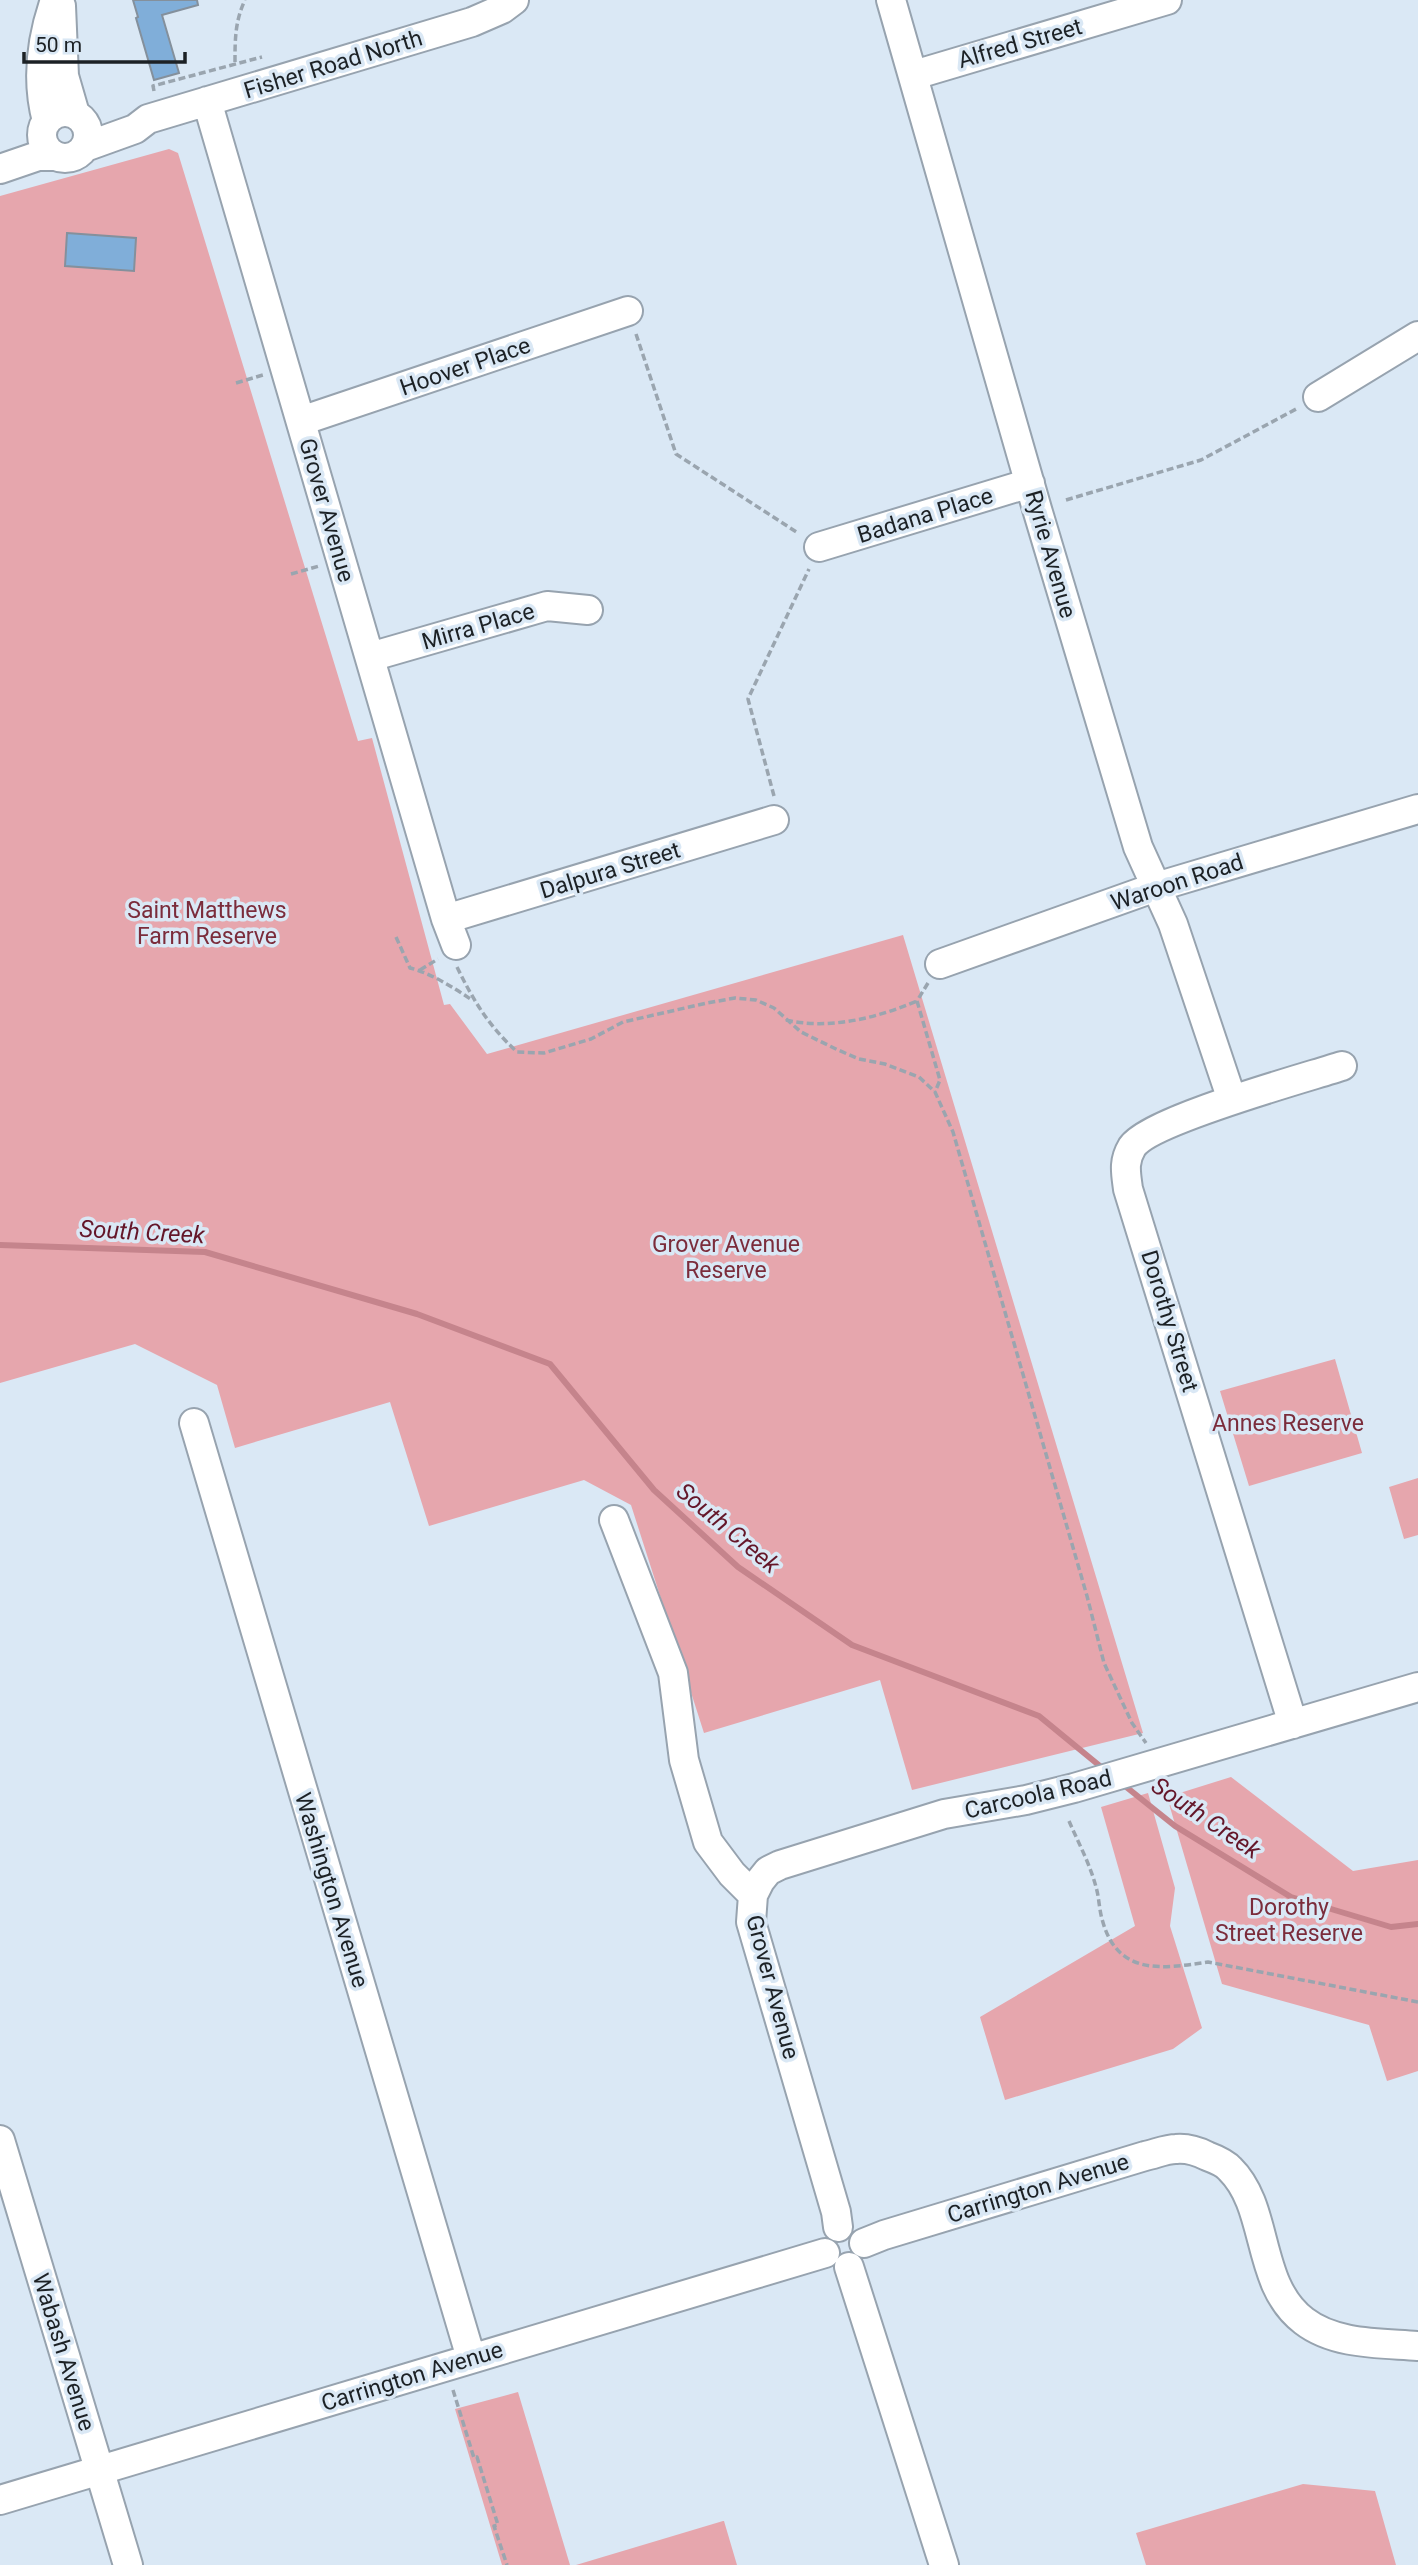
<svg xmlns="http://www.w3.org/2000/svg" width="1418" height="2565" viewBox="0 0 1418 2565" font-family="Roboto,sans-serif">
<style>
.green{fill:#e6a6ad}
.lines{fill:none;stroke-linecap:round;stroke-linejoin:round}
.stream{stroke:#c5848c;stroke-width:6}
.building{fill:#80aed9;stroke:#84909c;stroke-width:2}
.minor-casing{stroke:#97a3af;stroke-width:32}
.path{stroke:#9aa5af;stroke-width:3.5;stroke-dasharray:7 3.5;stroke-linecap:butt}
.minor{stroke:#fff;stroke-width:28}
.labels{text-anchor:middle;stroke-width:7;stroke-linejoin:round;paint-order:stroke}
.street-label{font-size:23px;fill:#1c2125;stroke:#dae8f5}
.park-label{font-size:23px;fill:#7b2c3b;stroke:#dae8f5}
.water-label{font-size:24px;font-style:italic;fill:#641629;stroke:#dae8f5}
</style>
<rect width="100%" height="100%" fill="#dae8f5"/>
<path class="green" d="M169 149 178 153 358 741 372 738 444 1005 450 1004 487 1054 903 935 1143 1733 912 1790 880 1680 704 1733 631 1505 584 1480 429 1526 390 1402 235 1448 217 1385 135 1344 0 1383V196Z
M1335 1359 1362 1453 1249 1486 1220 1391Z
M1418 1478V1535L1404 1539 1389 1487Z
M1231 1777 1353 1871 1418 1860V2071L1387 2081 1369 2025 1222 1984 1167 1797Z
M1148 1793 1175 1888 1170 1926 1202 2028 1173 2049 1005 2100 980 2017 1135 1926 1101 1807Z
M518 2392 570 2565H502L455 2409Z
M1303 2484 1375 2491 1396 2565H1146L1136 2533Z
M724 2521 737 2565H576L723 2521Z"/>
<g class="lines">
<path class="stream" d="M0 1245 205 1252 417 1314 550 1364 654 1490 738 1567 852 1645 1039 1716 1106 1771
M1120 1782 1175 1826 1291 1897 1391 1927 1418 1924"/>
</g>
<path class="building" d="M133 0H197L198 5 162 15 179 73 154 80 136 18 138 17Z
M67 233 136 238 134 271 65 266Z"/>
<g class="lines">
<g class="minor-casing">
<path id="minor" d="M891 0 1037 509 1138 847 1173 924 1232 1100
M61 6 64 76 75 114
M914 75 1167 0
M207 101 446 919 456 945
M42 135a23 23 0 1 1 46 0a23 23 0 1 1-46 0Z
M47 121C36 80 41 40 55 0
M85 147 135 129 148 119 472 22 502 9 514 0
M0 169 38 156H56
M1318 397 1418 336
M301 421 628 311
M819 547 1030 483
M370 657 547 606 588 610
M446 919 774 820
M940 964 1156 887 1418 809
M194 1423 471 2358
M614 1520 673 1673 684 1760 708 1842 732 1874 753 1895
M1293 1724 1128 1189C1126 1173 1123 1162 1132 1147 1150 1120 1305 1078 1342 1066
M0 2140 128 2565
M838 2227 836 2212 751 1922 753 1895 760 1881 768 1871 780 1865 944 1814 1026 1800 1074 1788 1418 1687
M864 2243 884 2235 1145 2156C1155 2154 1166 2149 1176 2149 1187 2148 1197 2151 1207 2156 1215 2159 1225 2163 1230 2169 1270 2208 1255 2284 1304 2321 1335 2345 1381 2343 1418 2346
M849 2267 944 2565
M0 2500 825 2253"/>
</g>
<path class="path" d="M235 62C235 40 235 21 245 0
M154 91 153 86 262 57
M636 334 676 454 798 533
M236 383 263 375
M1066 500 1201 460 1298 408
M291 574 319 566
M774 796 748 699 809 569
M396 937 410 968C431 973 454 988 472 1000
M457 967C474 1002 489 1026 517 1052L544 1053 591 1039 623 1022 707 1003 735 998 756 1000 774 1008 801 1032 838 1050 859 1059 885 1064 919 1077 935 1092 953 1132 1087 1596 1104 1663 1132 1723 1146 1743
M420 970 438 959
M928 983 917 1001 940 1080 935 1092
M786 1020C829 1030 877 1018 917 1001
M1069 1821C1078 1842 1090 1864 1096 1887 1099 1897 1099 1908 1102 1919 1117 1976 1161 1969 1208 1962L1418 2002
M453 2390 474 2458 477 2457 498 2525 494 2526 507 2565"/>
<use href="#minor" class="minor"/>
</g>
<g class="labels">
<g class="street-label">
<text transform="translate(1020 43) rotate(-16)" y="8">Alfred Street</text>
<text transform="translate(333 64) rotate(-17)" y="8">Fisher Road North</text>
<text transform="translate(465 366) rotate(-19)" y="8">Hoover Place</text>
<text transform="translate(327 510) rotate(74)" y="8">Grover Avenue</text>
<text transform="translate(925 515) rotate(-17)" y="8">Badana Place</text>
<text transform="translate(1051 554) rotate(74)" y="8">Ryrie Avenue</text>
<text transform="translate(478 626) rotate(-16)" y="8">Mirra Place</text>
<text transform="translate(610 870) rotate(-17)" y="8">Dalpura Street</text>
<text transform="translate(1177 882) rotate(-18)" y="8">Waroon Road</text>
<text transform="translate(1170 1321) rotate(73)" y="8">Dorothy Street</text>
<text transform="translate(1038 1794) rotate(-13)" y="8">Carcoola Road</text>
<text transform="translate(332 1890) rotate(73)" y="8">Washington Avenue</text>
<text transform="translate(773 1987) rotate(75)" y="8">Grover Avenue</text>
<text transform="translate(1038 2188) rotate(-17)" y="8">Carrington Avenue</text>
<text transform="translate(64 2352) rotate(73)" y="8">Wabash Avenue</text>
<text transform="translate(412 2376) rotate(-17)" y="8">Carrington Avenue</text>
</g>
<g class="park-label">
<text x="207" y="918">Saint Matthews<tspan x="207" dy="26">Farm Reserve</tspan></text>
<text x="726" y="1252">Grover Avenue<tspan x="726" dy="26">Reserve</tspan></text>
<text x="1288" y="1431">Annes Reserve</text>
<text x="1289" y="1915">Dorothy<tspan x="1289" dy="26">Street Reserve</tspan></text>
</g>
<g class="water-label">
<text transform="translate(142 1232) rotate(3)" y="8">South Creek</text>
<text transform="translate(728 1528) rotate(40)" y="8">South Creek</text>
<text transform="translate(1206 1818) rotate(34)" y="8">South Creek</text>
</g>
</g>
<path d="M24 52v10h161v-10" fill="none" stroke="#1c2125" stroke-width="3.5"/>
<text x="35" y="52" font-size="21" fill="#1c2125" stroke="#dae8f5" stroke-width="5" paint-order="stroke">50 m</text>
</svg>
